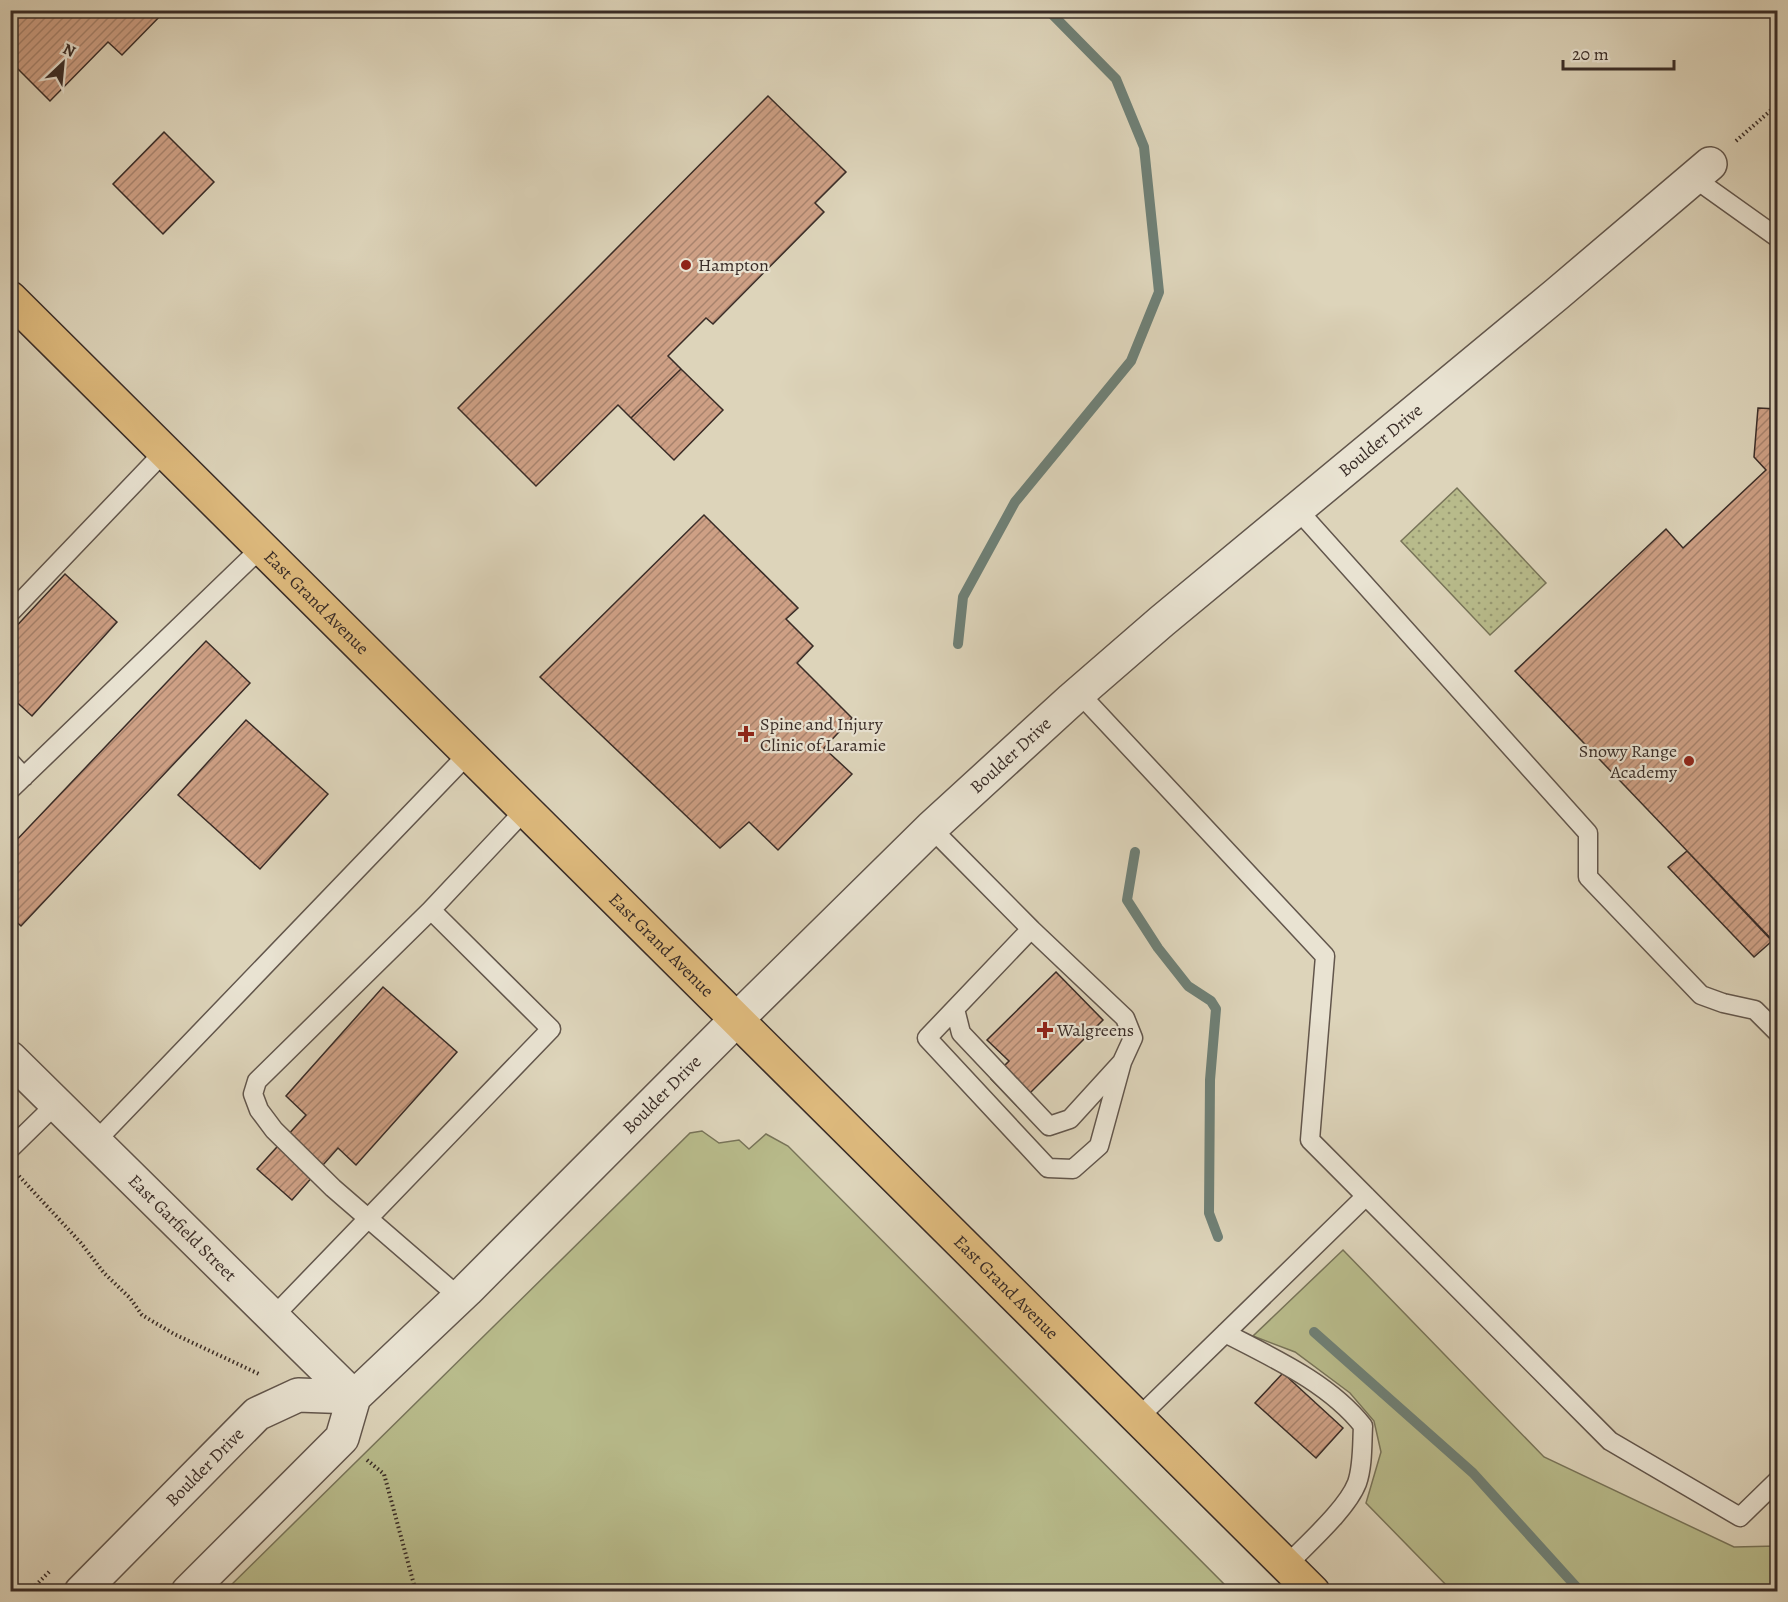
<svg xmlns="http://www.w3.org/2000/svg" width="1788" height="1602" viewBox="0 0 1788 1602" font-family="Alegreya,serif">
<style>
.green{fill:#b8bb8b;stroke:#787459;stroke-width:1.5}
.park{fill:url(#park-dots);stroke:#787459;stroke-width:1.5}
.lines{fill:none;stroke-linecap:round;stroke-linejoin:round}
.stream{stroke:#6f8076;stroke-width:10}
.building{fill:url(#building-hatch);stroke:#392c27;stroke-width:1.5}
.service-casing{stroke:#62564c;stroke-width:21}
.minor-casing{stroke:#62564c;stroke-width:36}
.tertiary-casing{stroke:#62564c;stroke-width:36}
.primary-casing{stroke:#392c27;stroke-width:36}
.path{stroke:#392c27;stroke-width:4;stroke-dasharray:1.5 3;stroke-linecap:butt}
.service{stroke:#e9e3d2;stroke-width:18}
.minor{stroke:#e9e3d2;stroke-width:33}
.tertiary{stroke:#e9e3d2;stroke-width:33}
.primary{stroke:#deba7d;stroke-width:33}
.poi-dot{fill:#8f2418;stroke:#e9e3d2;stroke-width:2}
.labels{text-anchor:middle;stroke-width:4.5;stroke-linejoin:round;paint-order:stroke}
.poi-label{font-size:18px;fill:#392c27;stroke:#e9e3d2;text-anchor:start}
.street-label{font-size:18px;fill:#392c27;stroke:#e9e3d2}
</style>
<defs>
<pattern id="park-dots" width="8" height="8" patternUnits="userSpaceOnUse" patternTransform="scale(1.5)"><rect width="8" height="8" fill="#b8bb8b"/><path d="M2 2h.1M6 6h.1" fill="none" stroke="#979872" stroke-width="1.8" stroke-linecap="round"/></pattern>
<pattern id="building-hatch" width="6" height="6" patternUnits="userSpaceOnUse" patternTransform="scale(1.5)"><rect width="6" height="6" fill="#cea085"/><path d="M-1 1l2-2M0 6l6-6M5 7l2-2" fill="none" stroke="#a8836d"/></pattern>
</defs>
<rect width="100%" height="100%" fill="#ddd4ba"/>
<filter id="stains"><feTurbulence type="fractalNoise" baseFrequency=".00333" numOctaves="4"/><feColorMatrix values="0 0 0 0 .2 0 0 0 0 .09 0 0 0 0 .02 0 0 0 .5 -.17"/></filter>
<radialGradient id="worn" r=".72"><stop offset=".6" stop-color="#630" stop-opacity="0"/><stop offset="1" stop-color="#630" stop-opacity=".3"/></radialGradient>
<path class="green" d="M702 1131 719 1143 739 1140 749 1149 766 1134 788 1146 1231 1591H225L690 1133Z
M1343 1250 1544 1457 1734 1547 1777 1546V1591H1452L1366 1503 1381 1452 1374 1421 1350 1393 1295 1352 1253 1336Z"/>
<path class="park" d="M1457 488 1546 583 1490 635 1401 541Z"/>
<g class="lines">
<path class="stream" d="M958 644 963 597 1015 502 1131 361 1159 292 1144 147 1116 79 1048 10
M1135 852 1127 900 1158 948 1188 986 1211 1001 1216 1009 1210 1080 1209 1213 1218 1237
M1314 1332 1473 1473 1581 1592"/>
</g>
<path class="building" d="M10 10H166L122 55 108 42 50 101 18 69 10 77Z
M768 96 846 172 815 203 824 212 713 324 706 318 668 356 681 369 631 418 618 405 536 486 458 408Z
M164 132 214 182 163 234 113 184Z
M681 369 723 410 674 460 631 418Z
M1758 408 1778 409V946L1515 671 1666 529 1683 548 1766 470 1754 457Z
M704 515 798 608 786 619 813 646 797 663 852 718 824 748 852 774 778 850 749 822 720 848 540 677Z
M65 574 117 622 32 716 10 696V633Z
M206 641 250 683 21 926 10 916V847Z
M246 720 328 794 260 869 178 795Z
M1687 851 1772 941 1754 957 1668 867Z
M1056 972 1103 1020 1017 1106 991 1079 1009 1061 987 1040Z
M383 987 457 1052 356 1165 338 1148 292 1200 257 1169 306 1115 286 1096Z
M1283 1373 1343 1428 1316 1458 1255 1403Z"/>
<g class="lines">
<g class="service-casing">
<path id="service" d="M1694 178 1778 238
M1297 509 1588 833V877L1701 995 1723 1003 1755 1010 1778 1033
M10 613 165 451
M1079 693 1325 956 1310 1140 1610 1441 1740 1517 1778 1480
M10 762 24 777
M10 790 262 547
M931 828 1031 929 927 1038 1048 1168 1073 1169 1099 1146 1122 1062
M431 910 257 1081 253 1094 259 1110 274 1130 333 1188 459 1297
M955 1009 961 1033 1049 1126 1070 1119 1122 1062 1133 1038 1125 1018 1031 929
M95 1142 469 753
M10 1149 56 1104
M273 1317 551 1029 431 910 526 809
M1225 1333C1273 1358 1329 1383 1363 1426 1362 1444 1363 1466 1357 1483 1347 1509 1307 1544 1287 1565
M1139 1417 1366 1196"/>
</g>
<g class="minor-casing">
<g id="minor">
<path id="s1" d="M737 1019 931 828 1072 699 1162 621 1557 294 1710 164"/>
</g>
</g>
<g class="tertiary-casing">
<g id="tertiary">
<path id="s2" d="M10 1058 354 1397"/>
<path id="s3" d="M81 1592 257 1414 298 1395 354 1397"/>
<path id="s4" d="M188 1592 342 1438 354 1397 467 1290 737 1019"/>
</g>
</g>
<g class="primary-casing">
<g id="primary">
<path id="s5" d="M10 298 1313 1592"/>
</g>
</g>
<path class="path" d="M1736 141 1778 104
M19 1176 81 1243 104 1273 130 1298 142 1315 174 1334 259 1374
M367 1460 384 1474 416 1592
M29 1592 50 1571"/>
<use href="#service" class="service"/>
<use href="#minor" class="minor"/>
<use href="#tertiary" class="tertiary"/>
<use href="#primary" class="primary"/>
</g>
<g class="poi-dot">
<circle cx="686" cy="265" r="6"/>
<path d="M743 725h6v6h6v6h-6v6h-6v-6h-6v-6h6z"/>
<circle cx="1689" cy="761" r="6"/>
<path d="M1042 1021h6v6h6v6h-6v6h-6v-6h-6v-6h6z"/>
</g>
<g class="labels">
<g class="poi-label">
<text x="698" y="271">Hampton</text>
<text x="760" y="730">Spine and Injury<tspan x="760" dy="21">Clinic of Laramie</tspan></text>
<text x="1677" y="757" text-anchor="end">Snowy Range<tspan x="1677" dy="21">Academy</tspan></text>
<text x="1057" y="1036">Walgreens</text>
</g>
<g class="street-label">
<text dy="6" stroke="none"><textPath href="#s1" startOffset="866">Boulder Drive</textPath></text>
<text dy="6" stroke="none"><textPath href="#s5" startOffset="432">East Grand Avenue</textPath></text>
<text dy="6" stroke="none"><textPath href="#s1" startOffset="380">Boulder Drive</textPath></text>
<text dy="6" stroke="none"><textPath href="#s5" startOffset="918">East Grand Avenue</textPath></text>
<text dy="6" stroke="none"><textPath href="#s4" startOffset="692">Boulder Drive</textPath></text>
<text dy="6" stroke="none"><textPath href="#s2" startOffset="242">East Garfield Street</textPath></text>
<text dy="6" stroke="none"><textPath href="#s5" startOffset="1404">East Grand Avenue</textPath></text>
<text dy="6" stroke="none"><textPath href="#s3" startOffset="176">Boulder Drive</textPath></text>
</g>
</g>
<rect width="1788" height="1602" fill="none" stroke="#ddd4ba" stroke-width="36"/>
<rect x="12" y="12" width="1764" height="1578" fill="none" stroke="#392c27" stroke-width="3"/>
<rect x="18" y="18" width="1752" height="1566" fill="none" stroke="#392c27" stroke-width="1.5"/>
<g transform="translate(63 63) rotate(26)" stroke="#e9e3d2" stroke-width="4.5" paint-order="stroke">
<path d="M0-4.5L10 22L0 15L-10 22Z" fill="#392c27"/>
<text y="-9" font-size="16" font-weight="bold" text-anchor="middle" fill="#392c27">N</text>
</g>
<path d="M1563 60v9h111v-9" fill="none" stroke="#392c27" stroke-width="3"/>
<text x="1572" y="60" font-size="18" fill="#392c27" stroke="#e9e3d2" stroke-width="4.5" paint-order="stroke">20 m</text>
<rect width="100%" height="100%" filter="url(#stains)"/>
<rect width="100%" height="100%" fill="url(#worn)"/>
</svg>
